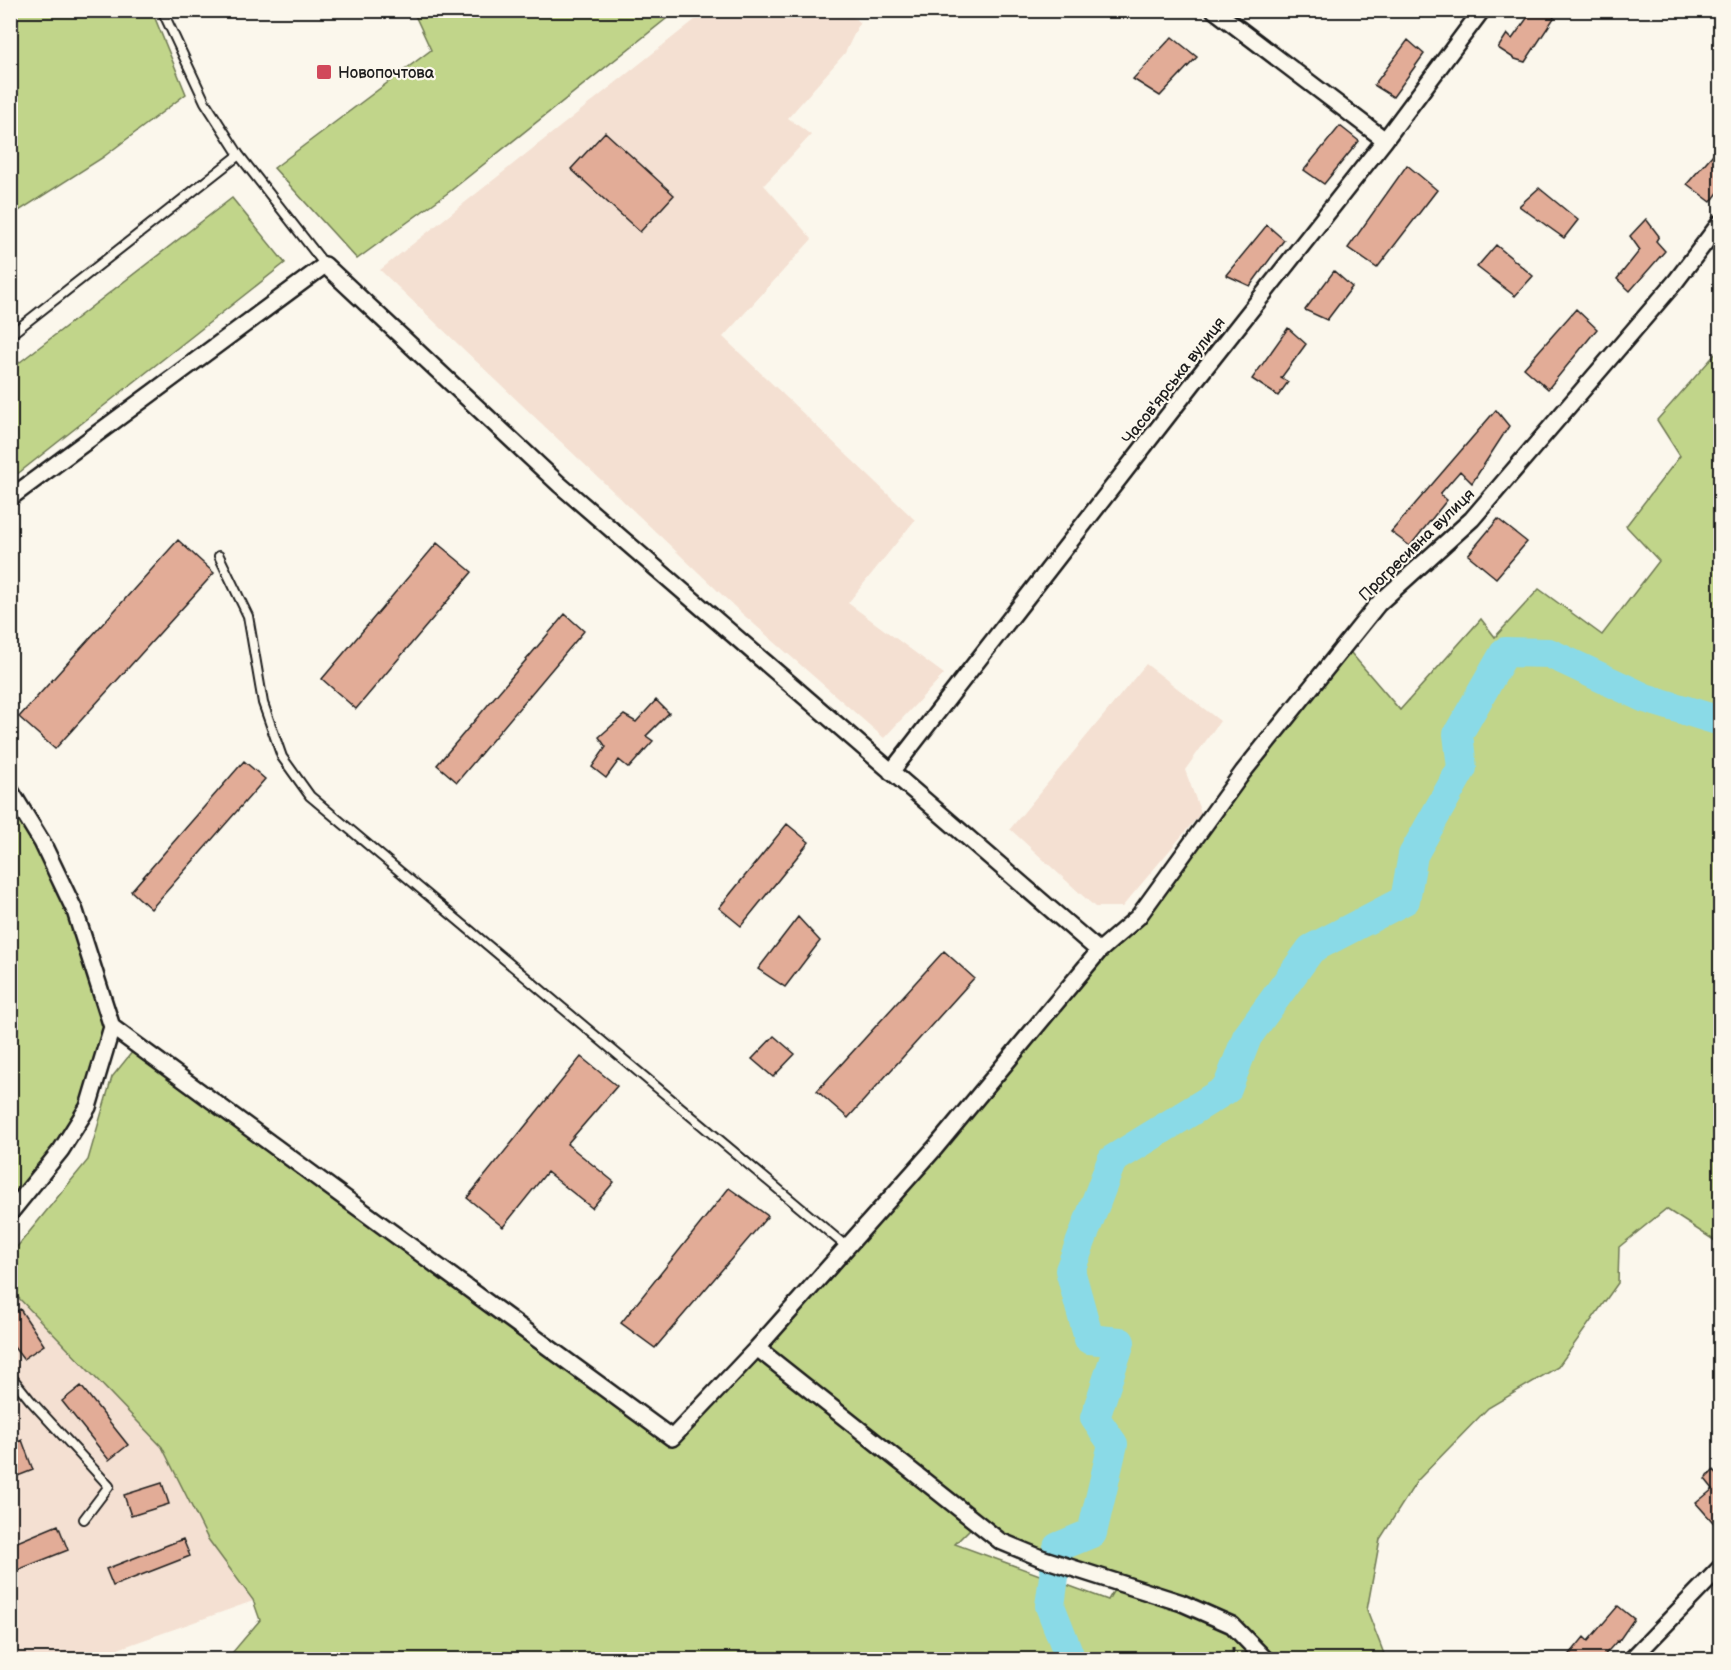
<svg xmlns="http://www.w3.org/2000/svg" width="1731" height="1670" viewBox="0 0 1731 1670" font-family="'Balsamiq Sans',sans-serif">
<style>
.built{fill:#f4e0d2}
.green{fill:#c1d58a;stroke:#6e7853;stroke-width:1.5;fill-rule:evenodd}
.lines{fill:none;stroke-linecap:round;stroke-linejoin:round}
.river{stroke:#8adae7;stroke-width:30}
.building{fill:#e2ac97;stroke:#1c1c1c;stroke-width:1.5}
.lane-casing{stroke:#1c1c1c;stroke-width:12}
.street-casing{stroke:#1c1c1c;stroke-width:20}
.path{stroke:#1c1c1c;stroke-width:3;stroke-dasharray:4.5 4.5;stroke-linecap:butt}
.lane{stroke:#fbf7ec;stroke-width:8}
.street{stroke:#fbf7ec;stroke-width:15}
.poi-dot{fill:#d1495b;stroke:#fbf7ec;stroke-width:2}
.labels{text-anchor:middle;stroke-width:4.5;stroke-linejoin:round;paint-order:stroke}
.poi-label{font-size:16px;fill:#1c1c1c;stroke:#fbf7ec;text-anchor:start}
.street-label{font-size:16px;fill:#1c1c1c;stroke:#fbf7ec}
</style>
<rect width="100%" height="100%" fill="#fbf7ec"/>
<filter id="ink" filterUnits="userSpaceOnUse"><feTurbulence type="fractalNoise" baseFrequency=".0167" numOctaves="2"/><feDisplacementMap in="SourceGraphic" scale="12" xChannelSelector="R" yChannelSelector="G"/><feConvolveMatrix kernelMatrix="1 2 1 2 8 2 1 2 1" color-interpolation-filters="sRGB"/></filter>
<g filter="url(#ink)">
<path class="built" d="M706 11H844L860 22 845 53 788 118 811 135 764 185 812 239 723 337 915 520 848 603 944 674 884 738 738 610 380 270Z
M1146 664 1220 721 1185 770 1201 813 1122 907H1095L1010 829Z
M10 1290 162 1447 208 1539 253 1601 90 1659H11Z"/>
<path class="green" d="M13 10 152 11 186 94 102 158 11 216 10 12Z
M413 11H676L449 192 357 259 274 168 431 50Z
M232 198 285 263 11 479V369Z
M1717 352 1720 355V1244L1666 1209 1619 1247 1618 1283 1558 1367 1488 1408 1417 1481 1380 1539 1367 1610 1386 1659H230L232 1653 260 1620 253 1600 208 1539 162 1447 11 1290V1259L17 1247 88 1160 112 1077 133 1051 673 1438 1138 917 1345 646 1400 710 1481 619 1495 637 1539 589 1602 635 1659 561 1626 526 1680 456 1657 420ZM976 1523 1118 1583 1108 1600 955 1544Z
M10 790 42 842 112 1027 88 1107 10 1213Z"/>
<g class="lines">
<path class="river" d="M1071 1660 1050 1606 1058 1547 1092 1533 1113 1444 1095 1418 1120 1342 1089 1339 1070 1270 1112 1160 1227 1089 1247 1037 1311 949 1405 900 1413 855 1462 768 1458 734 1505 652 1549 653 1645 698 1720 721"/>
</g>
<path class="building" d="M1533 10H1551L1554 18 1525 62 1515 59 1498 48 1507 34 1512 39Z
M1172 37 1197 57 1160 96 1133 79Z
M1408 40 1424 54 1393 97 1374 85Z
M1340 126 1359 141 1324 184 1304 170Z
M605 132 674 195 640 232 571 169Z
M1720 146V190L1711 202 1687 184Z
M1407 165 1437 190 1377 268 1348 248Z
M1539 188 1578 220 1564 238 1519 206Z
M1646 219 1659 236 1656 241 1665 251 1630 291 1617 279 1640 250 1630 236Z
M1267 225 1284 240 1250 286 1226 275Z
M1496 245 1533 276 1515 296 1477 267Z
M1334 271 1352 287 1327 320 1305 310Z
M1576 309 1597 329 1548 389 1524 368Z
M1288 328 1306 344 1281 378 1288 382 1278 396 1252 379Z
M1496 410 1509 426 1472 483 1460 471 1440 494 1447 500 1410 546 1391 532Z
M1498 519 1527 542 1496 578 1468 555Z
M178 540 214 573 55 749 19 717Z
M437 543 472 572 356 709 322 679Z
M565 614 584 631 457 782 437 765Z
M656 700 669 713 646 736 653 741 629 768 619 760 606 778 592 767 606 747 599 737 624 715 636 722Z
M244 761 265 779 151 909 131 891Z
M787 824 809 842 741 926 719 908Z
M798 917 820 941 785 987 758 969Z
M944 951 974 978 848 1118 817 1091Z
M774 1036 795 1054 773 1077 752 1059Z
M581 1057 617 1086 567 1144 614 1182 592 1208 547 1172 503 1227 467 1198Z
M729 1188 768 1216 655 1348 621 1323Z
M20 1309 44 1345 23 1359 10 1342V1316Z
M81 1386 128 1445 109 1460 62 1401Z
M22 1440 33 1470 10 1479V1445Z
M1714 1470 1720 1477V1530L1696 1503 1713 1489 1705 1479Z
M162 1483 169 1504 131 1516 124 1495Z
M58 1525 68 1550 10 1573V1545Z
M183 1539 190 1556 113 1586 106 1569Z
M1618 1606 1634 1619 1618 1642 1617 1641 1601 1659H1566L1584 1637 1588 1641Z"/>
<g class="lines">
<g class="lane-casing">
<path id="lane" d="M162 10 205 102 239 155 325 265
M10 335 239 155
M219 556 248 616 263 703 282 757 310 796 847 1247
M10 1375 30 1400 109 1486 84 1519"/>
</g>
<g class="street-casing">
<path id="street" d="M1214 10 1385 140
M10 498 325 265 560 485 1099 951
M891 772 1194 382 1385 140 1482 10
M10 790 42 842 75 911 112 1027 88 1107 61 1150 10 1213
M112 1027 672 1438 757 1348 935 1148 1099 951 1138 917 1243 772 1378 604 1472 519 1676 281 1720 223
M757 1348 1000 1541 1041 1558 1182 1603 1232 1625 1266 1660
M1631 1660 1720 1568"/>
</g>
<path class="path" d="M1233 1648V1660"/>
<use href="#lane" class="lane"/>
<use href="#street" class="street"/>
</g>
</g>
<rect class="poi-dot" x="316" y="64" width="16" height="16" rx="3"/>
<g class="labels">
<g class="poi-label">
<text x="338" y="78">Новопочтова</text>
</g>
<g class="street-label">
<text transform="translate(1173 380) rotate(-52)" y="6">Часов'ярська вулиця</text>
<text transform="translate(1416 544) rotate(-44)" y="6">Прогресивна вулиця</text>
</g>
</g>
<rect width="1731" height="1670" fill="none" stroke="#fbf7ec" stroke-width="36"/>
<rect x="18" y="18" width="1695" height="1634" fill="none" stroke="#1c1c1c" stroke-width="2" filter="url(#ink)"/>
</svg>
